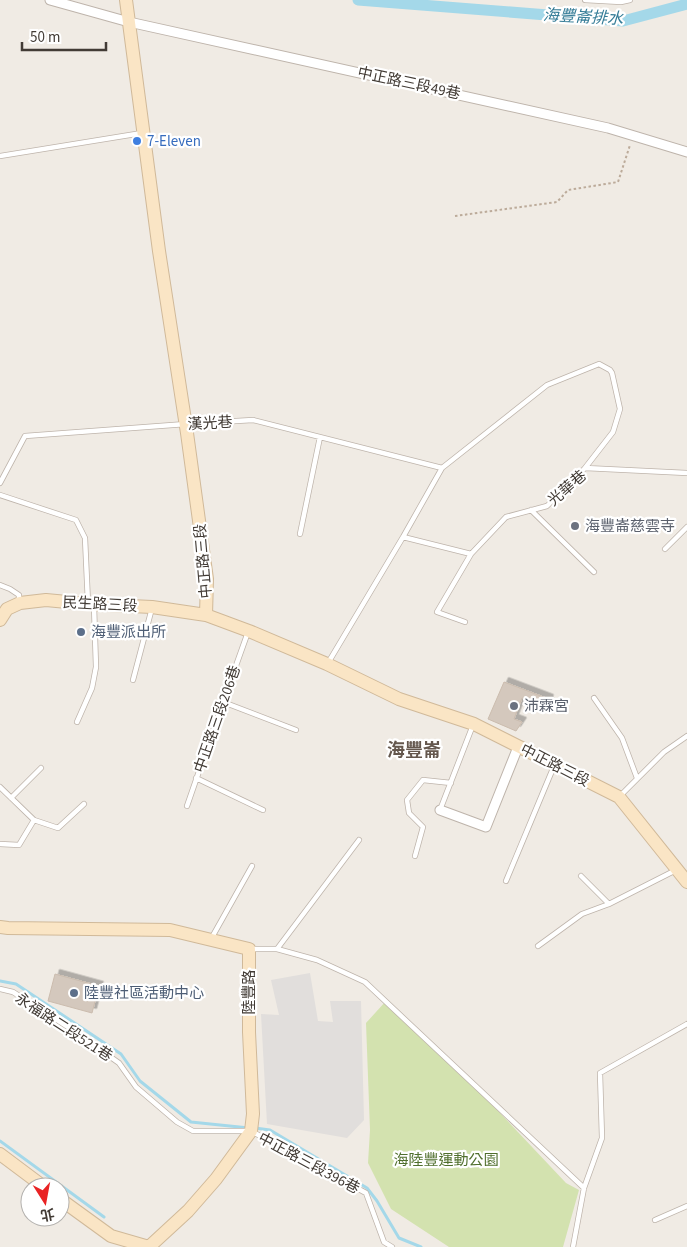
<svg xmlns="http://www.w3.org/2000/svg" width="687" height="1247" viewBox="0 0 687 1247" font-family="'Source Sans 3','Noto Sans TC',sans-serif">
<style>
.green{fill:#d3e2af}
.parking{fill:#e1dedc}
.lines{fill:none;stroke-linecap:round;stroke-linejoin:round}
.stream{stroke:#a4d8e9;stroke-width:3}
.canal{stroke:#a4d8e9;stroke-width:11}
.building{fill:#d4c8bd;stroke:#cbbcae;filter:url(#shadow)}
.lane-casing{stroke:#beb4ab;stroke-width:6}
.street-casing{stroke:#beb4ab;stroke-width:11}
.secondary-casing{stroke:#d0b999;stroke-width:14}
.path{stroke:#bcab9a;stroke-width:2;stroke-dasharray:2.5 2.5;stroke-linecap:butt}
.lane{stroke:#fff;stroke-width:4.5}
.street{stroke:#fff;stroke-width:9}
.secondary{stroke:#fae5c5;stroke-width:12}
.shop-dot{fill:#3f7fe0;stroke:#fff;stroke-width:2}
.worship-dot{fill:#6b7280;stroke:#fff;stroke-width:2}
.service-dot{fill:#5c6f8a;stroke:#fff;stroke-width:2}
.labels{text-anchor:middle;stroke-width:4.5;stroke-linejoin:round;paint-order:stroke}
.street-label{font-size:15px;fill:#423b35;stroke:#fff}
.shop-label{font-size:15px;fill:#366cbe;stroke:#fff;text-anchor:start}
.worship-label{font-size:15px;fill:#5b616d;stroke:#fff;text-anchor:start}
.service-label{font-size:15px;fill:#4e5e75;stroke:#fff;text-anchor:start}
.park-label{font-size:15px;fill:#506f2d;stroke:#fff}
.water-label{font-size:16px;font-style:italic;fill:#337b96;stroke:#fff}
.quarter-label{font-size:18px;font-weight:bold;fill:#64574d;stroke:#fff}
</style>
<defs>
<filter id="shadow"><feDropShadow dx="4.5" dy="-4.5" stdDeviation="0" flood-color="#0004"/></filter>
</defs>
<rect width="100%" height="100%" fill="#f0ebe4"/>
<path class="green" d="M386 1001 467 1078 566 1183 579 1190 563 1247H449L391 1209 368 1163 370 1130 366 1023Z"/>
<path class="parking" d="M310 973 318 1021 333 1022 330 1001H361L364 1120 347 1138 267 1124 261 1014 279 1015 271 980Z"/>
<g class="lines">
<path class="stream" d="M0 981 16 984 121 1054 140 1081 191 1122 249 1128
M255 1128 270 1130 367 1188 377 1201 399 1238 421 1247
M0 1141 104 1217"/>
<path class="canal" d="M358 0 623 21 687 4"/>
</g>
<path class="building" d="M504 682 549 699 547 705 522 698 514 719 522 722 516 731 488 719Z
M55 974 99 986 92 1013 48 1001Z"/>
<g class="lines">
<g class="lane-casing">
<path id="lane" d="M585 0 621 2 630 0
M0 156 142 133
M0 483 25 436 186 424 253 420 442 468
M0 495 76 520 85 538 88 603
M531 510 594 572
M300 534 320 437
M403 537 471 554
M665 549 687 527
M0 585 10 589 19 595V601
M465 622 437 612 471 554 506 517 547 506 585 468 687 473
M328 663 403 537 442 468 547 385 599 364 610 370 612 373 620 409 613 432 585 468
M133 680 152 608
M594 698 622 738 637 778
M223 702 296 730
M77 722 92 688 96 667 94 606
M196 778 263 810
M0 787 34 820 58 828 84 804
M620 796 664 752 687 736
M11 798 41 768
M187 806 223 702 248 632
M440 810 473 725
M0 844 19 845 34 820
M415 856 423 827 409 813 407 800 423 780 451 783
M581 876 609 904
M506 881 554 766
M211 939 252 866
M538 946 582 914 609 904 676 870
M251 949H277L317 960 365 982 584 1188
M277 949 359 840
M0 989 13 992 68 1027 119 1063 136 1087 177 1122 193 1131H251L366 1193 384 1242 392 1247
M655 1220 687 1206
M573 1247 584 1188 602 1138 600 1073 687 1024"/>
</g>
<g class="street-casing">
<path id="street" d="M50 0 129 22 608 128 687 152
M440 810 486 827 518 747"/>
</g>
<g class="secondary-casing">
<path id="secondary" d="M126 0 159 251 187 433 207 579 206 615
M0 620 7 609 20 603 46 600 88 604 152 607 206 615 249 631 327 664 399 699 474 724 619 797 687 882
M0 927 8 928 170 930 249 949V1032L253 1114 251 1131 216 1179 188 1211 149 1247 111 1236 60 1199
M0 1154 44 1187"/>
</g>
<path class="path" d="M455 216 557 202 568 190 618 182 630 145"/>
<use href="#lane" class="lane"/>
<use href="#street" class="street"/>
<use href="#secondary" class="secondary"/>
</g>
<circle class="shop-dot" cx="137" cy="141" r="5"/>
<g class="worship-dot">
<circle cx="575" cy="526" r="5"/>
<circle cx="514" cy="706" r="5"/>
</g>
<g class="service-dot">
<circle cx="81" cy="632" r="5"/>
<circle cx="74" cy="993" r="5"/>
</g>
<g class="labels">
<g class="street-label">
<text transform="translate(409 83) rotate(12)" y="5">中正路三段49巷</text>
<text transform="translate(210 423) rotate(-3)" y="5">漢光巷</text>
<text transform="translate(567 488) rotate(-41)" y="5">光華巷</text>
<text transform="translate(203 561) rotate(-95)" y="5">中正路三段</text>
<text transform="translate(100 604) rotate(3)" y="5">民生路三段</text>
<text transform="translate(217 719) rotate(-71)" y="5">中正路三段206巷</text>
<text transform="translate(555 765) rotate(27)" y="5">中正路三段</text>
<text transform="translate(249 992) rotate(-90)" y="5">陸豐路</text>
<text transform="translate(64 1027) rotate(33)" y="5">永福路二段521巷</text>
<text transform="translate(309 1163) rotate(28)" y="5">中正路三段396巷</text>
</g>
<g class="shop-label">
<text x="147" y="146">7-Eleven</text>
</g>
<g class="worship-label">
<text x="585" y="531">海豐崙慈雲寺</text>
<text x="524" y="711">沛霖宮</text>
</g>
<g class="service-label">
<text x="91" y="637">海豐派出所</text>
<text x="84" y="998">陸豐社區活動中心</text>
</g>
<g class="park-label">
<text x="446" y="1165">海陸豐運動公園</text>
</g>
<g class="water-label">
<text transform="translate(583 16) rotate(3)" y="6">海豐崙排水</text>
</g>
<g class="quarter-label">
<text x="414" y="756">海豐崙</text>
</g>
</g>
<g transform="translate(45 1202) rotate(169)"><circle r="24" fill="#ffffff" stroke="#b3b1ae"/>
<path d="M0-4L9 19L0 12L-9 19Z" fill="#e92324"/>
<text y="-8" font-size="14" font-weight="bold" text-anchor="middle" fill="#423b35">北</text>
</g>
<path d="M22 42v8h84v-8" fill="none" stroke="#423b35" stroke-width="2.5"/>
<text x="30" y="42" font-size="15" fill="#423b35" stroke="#ffffff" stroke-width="4" paint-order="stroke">50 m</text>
</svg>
